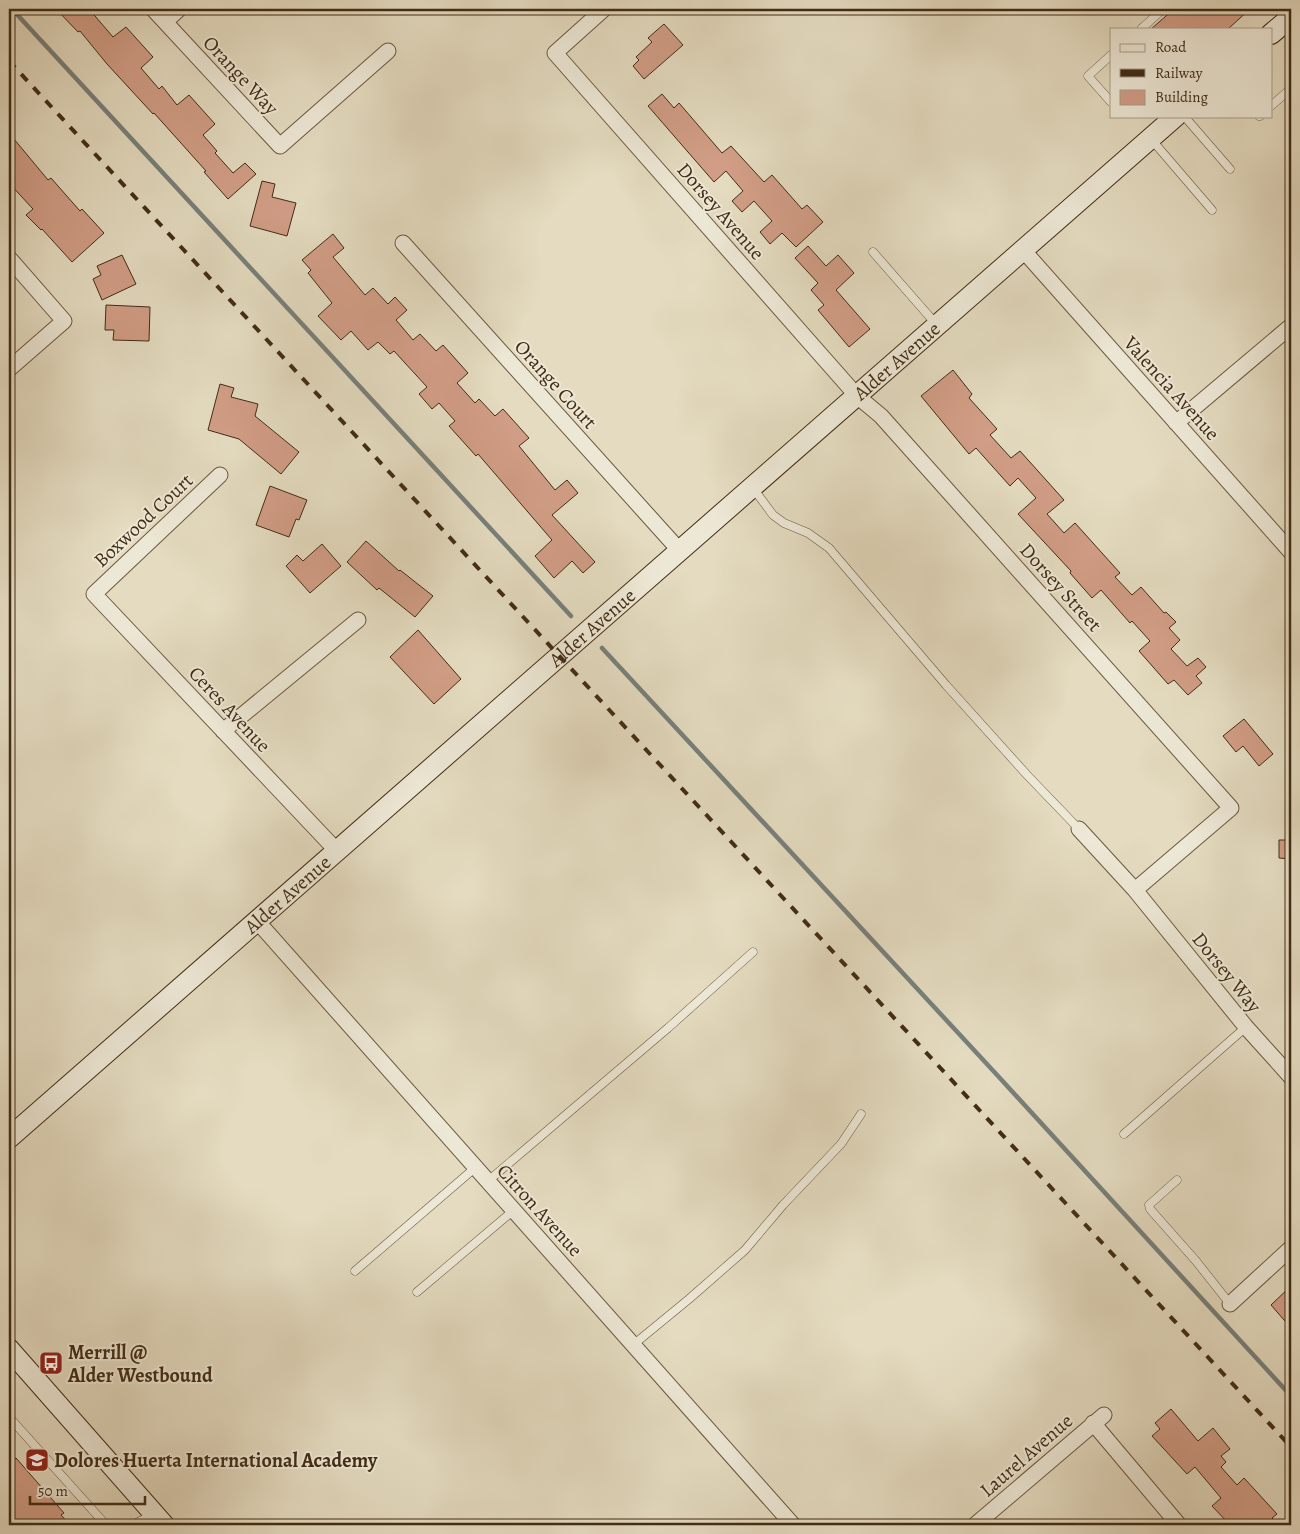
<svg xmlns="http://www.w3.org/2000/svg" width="1300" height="1534" viewBox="0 0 1300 1534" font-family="Alegreya,serif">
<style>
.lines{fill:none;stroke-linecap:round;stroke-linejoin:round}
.stream{stroke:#78807a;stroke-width:4.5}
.building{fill:#d19d86;stroke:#422c15}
.lane-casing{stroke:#6a5840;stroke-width:9}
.street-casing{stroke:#6a5840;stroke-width:17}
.secondary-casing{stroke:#422c15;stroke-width:22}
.lane{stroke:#ede8d6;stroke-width:8}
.street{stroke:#ede8d6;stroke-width:15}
.secondary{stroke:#ede8d6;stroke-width:20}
.rail{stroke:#422c15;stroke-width:4;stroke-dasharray:9 9;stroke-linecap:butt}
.labels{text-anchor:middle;stroke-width:4;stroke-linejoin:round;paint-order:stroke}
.street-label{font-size:20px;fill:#422c15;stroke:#ede8d6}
.poi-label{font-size:20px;font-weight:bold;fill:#422c15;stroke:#ede8d6;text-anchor:start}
</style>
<rect width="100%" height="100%" fill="#e4dbc0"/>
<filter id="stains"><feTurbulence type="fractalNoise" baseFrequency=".004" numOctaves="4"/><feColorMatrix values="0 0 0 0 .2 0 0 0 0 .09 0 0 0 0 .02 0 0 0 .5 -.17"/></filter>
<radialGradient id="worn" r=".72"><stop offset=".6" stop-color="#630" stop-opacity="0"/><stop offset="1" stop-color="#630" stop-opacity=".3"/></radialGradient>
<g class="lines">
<path class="stream" d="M12 9 571 616
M602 648 998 1076 1291 1396"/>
</g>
<path class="building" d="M56 9H89L113 37 126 27 153 57 141 68 159 89 162 86 177 105 189 95 215 124 203 135 217 151 215 153 233 173 245 163 256 174 228 199 204 172 206 171 154 113 153 114 107 64 80 31 78 32Z
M1174 9H1250L1228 29H1151Z
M664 24 683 45 644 79 633 66 639 60 636 57 652 42 648 38Z
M662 94 674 108 679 103 722 153 731 146 764 182 772 175 802 209 807 205 823 222 796 247 782 233 770 244 760 232 772 221 754 201 742 212 732 201 743 191 726 171 714 182 648 106Z
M9 133 48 180 51 178 80 211 82 209 104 233 72 262 42 229 41 230 26 215 33 209 9 183Z
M262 181 275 184 272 197 296 203 287 236 250 226Z
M333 234 344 248 333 257 365 295 373 288 388 304 395 297 407 310 396 320 413 340 420 334 436 351 443 345 468 373 457 383 475 403 479 399 495 416 503 409 529 438 519 446 555 490 567 480 578 493 552 515 595 562 583 573 572 561 554 578 535 556 552 540 478 454 476 456 449 426 455 421 439 403 432 409 419 394 427 387 394 351 390 354 378 342 368 350 351 331 341 340 318 316 332 303 308 273 311 270 302 260Z
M808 246 826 266 838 255 854 273 836 290 870 329 849 347 818 310 824 305 811 290 818 283 795 258Z
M122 255 136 284 102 300 93 279 101 275 97 266Z
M106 305 150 307 149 341 113 340 114 330H105Z
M953 370 972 394 969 398 997 429 990 435 1011 458 1020 451 1064 500 1047 514 1064 533 1075 523 1120 573 1115 577 1132 595 1141 587 1164 613 1166 612 1176 622 1169 628 1180 640 1171 649 1187 666 1198 658 1206 667 1196 676 1202 683 1188 695 1174 680 1168 684 1139 651 1150 641 1132 621 1130 623 1101 590 1092 598 1070 573 1071 571 1018 514 1036 498 1018 478 1010 486 976 448 969 454 921 396Z
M220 384 234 388 231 397 258 404 255 416 299 452 281 474 239 439 208 430Z
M270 486 307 500 299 520 296 519 289 537 256 525Z
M366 541 399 571 400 570 433 596 415 617 379 588 377 590 347 562Z
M322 544 341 566 310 593 286 566 297 555 303 561Z
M418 630 461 679 434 704 390 657Z
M1244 719 1273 754 1259 766 1243 746 1236 752 1223 736Z
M1279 840H1291V859L1279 858Z
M1291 1286V1328L1271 1305Z
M1171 1409 1198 1441 1213 1428 1230 1449 1221 1456 1226 1462 1221 1467 1237 1485 1244 1478 1277 1514 1272 1518 1278 1525H1230L1212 1506 1221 1498 1195 1467 1187 1474 1152 1436 1160 1429 1155 1423Z
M16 1458 64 1513 61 1515 70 1525H9V1464Z"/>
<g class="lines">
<g class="lane-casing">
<path id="lane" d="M1141 29 1163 9
M1111 55 1088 76 1111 102
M1271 106 1288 91 1291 94
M1184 116 1230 169
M1259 116H1260
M1151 139 1212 210
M873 252 936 324
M753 488 773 515 784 523 808 533 829 548 946 685 1028 776 1079 829
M1124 1134 1246 1027
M1177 1180 1149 1205 1150 1209 1196 1261 1230 1304
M488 1181 668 1028 753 952
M355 1271 476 1167
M417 1292 514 1210
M633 1345 689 1299 745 1250 783 1205 841 1144 861 1114
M9 1417 106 1525
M132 1525 152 1515"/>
</g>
<g class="street-casing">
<path id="street" d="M153 9 280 146 388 51
M604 9 555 53 857 396 881 416 1231 808 1135 890
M165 22 179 9
M403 243 680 551
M1023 250 1291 552
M9 258 64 321 9 369
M1176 423 1291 326
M220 475 94 594 337 851
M223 731 358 620
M1079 829 1135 890 1246 1027 1291 1077
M257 921 793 1525
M1230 1304 1291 1248
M1093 1423 1179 1525
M975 1525 1104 1415"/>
</g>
<g class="secondary-casing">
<g id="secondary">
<path d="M1271 34 1291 17"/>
<path id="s1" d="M9 1138 1176 116"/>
<path d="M9 1349 164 1525"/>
</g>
</g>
<use href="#lane" class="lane"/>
<use href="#street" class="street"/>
<use href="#secondary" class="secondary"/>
<path class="rail" d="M9 61 1291 1447"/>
</g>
<defs>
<g id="bus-square" transform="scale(1.25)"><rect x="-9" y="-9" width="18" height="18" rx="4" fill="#8f2418" stroke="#ede8d6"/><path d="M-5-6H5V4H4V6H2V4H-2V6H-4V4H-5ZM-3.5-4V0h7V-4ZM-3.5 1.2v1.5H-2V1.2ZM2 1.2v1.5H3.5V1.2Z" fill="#fff"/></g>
<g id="school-square" transform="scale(1.25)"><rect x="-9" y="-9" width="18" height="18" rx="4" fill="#8f2418" stroke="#ede8d6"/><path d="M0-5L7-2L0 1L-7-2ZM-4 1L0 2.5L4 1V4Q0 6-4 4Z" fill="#fff"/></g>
</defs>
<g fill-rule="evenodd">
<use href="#bus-square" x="51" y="1363"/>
<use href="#school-square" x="37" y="1460"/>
</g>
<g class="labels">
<g class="street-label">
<text transform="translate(241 75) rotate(47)" y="7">Orange Way</text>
<text transform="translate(721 211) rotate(49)" y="7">Dorsey Avenue</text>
<text dy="7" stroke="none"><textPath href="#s1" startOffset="1180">Alder Avenue</textPath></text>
<text transform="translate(556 384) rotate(48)" y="7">Orange Court</text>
<text transform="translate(1172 388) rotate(48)" y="7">Valencia Avenue</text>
<text transform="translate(143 520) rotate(-43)" y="7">Boxwood Court</text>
<text transform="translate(1061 587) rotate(48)" y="7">Dorsey Street</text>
<text dy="7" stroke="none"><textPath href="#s1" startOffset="775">Alder Avenue</textPath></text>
<text transform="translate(230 709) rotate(47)" y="7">Ceres Avenue</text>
<text dy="7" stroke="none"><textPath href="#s1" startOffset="370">Alder Avenue</textPath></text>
<text transform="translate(1227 972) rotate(51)" y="7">Dorsey Way</text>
<text transform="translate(540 1210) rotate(48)" y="7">Citron Avenue</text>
<text transform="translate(1026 1455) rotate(-41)" y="7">Laurel Avenue</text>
</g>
<g class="poi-label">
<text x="68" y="1359">Merrill @<tspan x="68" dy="23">Alder Westbound</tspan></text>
<text x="54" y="1467">Dolores Huerta International Academy</text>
</g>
</g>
<rect width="1300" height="1534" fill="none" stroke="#e4dbc0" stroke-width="30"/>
<rect x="10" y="10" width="1280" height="1514" fill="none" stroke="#422c15" stroke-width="2.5"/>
<rect x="15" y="15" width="1270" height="1504" fill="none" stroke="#422c15"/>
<rect x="1110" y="28" width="162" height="90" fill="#ede8d6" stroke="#a99d89"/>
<rect x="1120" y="44" width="25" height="8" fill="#ede8d6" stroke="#a99d89"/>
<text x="1155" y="52" font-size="15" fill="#422c15">Road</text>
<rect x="1120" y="69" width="25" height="8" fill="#422c15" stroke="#a99d89"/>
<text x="1155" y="78" font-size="15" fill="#422c15">Railway</text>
<rect x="1120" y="90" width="25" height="15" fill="#d19d86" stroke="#a99d89"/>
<text x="1155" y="102" font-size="15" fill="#422c15">Building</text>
<path d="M30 1496v8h115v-8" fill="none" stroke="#422c15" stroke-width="2.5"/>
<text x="38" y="1496" font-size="15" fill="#422c15" stroke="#ede8d6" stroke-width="4" paint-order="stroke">50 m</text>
<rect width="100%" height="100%" filter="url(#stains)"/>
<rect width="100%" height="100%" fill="url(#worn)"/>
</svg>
